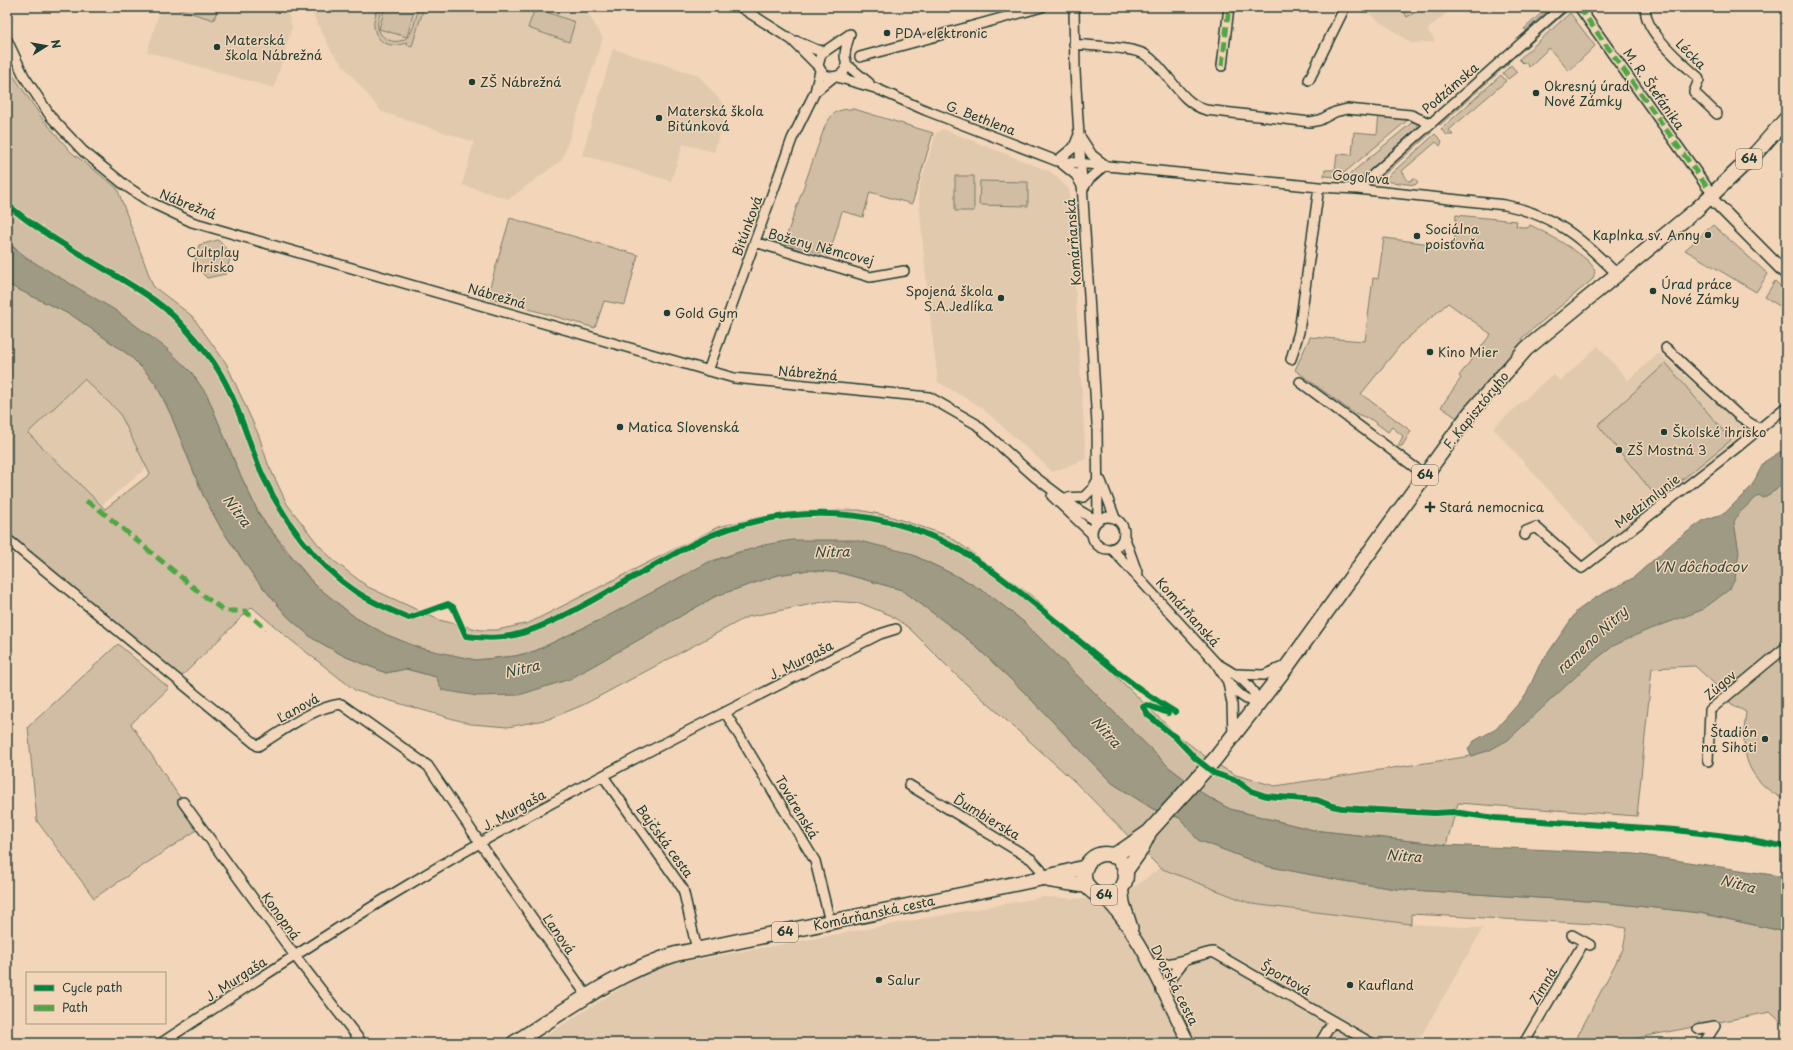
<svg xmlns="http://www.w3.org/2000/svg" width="1793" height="1050" viewBox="0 0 1793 1050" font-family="'Playpen Sans',sans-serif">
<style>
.built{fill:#e1c9ae}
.green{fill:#d1bda3;stroke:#787d6c;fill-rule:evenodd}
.water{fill:#9f9a84;stroke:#6c7564}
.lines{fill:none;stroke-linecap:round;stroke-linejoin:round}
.minor-casing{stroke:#1f3d34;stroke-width:12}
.tertiary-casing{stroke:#1f3d34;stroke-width:14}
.primary-casing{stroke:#1f3d34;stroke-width:17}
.minor{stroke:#f3d6b9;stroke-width:9}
.tertiary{stroke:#f3d6b9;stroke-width:11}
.primary{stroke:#f3d6b9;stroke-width:14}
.quiet{stroke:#4fa644;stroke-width:5;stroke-dasharray:10 5;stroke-linecap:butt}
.cycleway-casing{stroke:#f3d6b9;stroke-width:8}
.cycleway{stroke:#00873e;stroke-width:6}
.poi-dot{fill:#1f3d34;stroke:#f3d6b9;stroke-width:1.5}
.labels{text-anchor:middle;stroke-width:3;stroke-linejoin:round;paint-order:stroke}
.shield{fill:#f3d6b9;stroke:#5f6b5c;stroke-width:1}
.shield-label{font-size:12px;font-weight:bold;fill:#1f3d34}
.poi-label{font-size:13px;fill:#1f3d34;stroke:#f3d6b9;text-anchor:start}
.street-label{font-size:13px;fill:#1f3d34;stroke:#f3d6b9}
.park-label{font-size:13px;fill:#314a3f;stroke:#f3d6b9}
.water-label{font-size:14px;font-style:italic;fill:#324b40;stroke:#f3d6b9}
</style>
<rect width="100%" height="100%" fill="#f3d6b9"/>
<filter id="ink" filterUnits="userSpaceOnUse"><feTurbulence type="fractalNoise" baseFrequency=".025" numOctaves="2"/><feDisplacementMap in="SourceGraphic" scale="8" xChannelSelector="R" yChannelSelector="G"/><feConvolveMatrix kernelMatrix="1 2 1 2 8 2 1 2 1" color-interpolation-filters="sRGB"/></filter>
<g filter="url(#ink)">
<path class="built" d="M161 7H286L292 27 274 88 147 52Z
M309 7H584L603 38 562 160 509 199 462 185 474 142 382 112 332 52Z
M1359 7H1454L1427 30 1435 40 1433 42 1411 43Z
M613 49 698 75 726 107V112L714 152 683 144 671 181 582 155Z
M943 129 1051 172 1069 189 1086 459 1053 472 981 407 938 382 929 310 918 191 936 133Z
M1598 346 1628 380 1659 353 1748 431 1600 547 1493 428 1553 374 1560 381Z
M84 379 119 412 148 466 101 506 27 433Z
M1160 868 1252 904 1411 924 1483 928 1417 1043H534L646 972 667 965 1043 897 1116 900Z"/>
<path class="green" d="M179 7H218L214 20 178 9Z
M378 7H382C380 14 377 21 378 28 382 43 402 46 410 34 415 26 416 15 419 7H424L412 46 407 45V42C393 50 375 43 374 26 373 20 376 13 378 7Z
M385 7H415L407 37 379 29Z
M1402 7H1425L1407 17Z
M1548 7H1552L1526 30 1524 29Z
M535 8 575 22 569 42 528 28Z
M1565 9V13L1515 57 1514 55Z
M1570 13 1595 46 1569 71 1549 48 1529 67 1525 62 1523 63 1519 59Z
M7 61 13 75 42 118 71 152 117 188 153 286 192 316 226 363 259 436 268 464 287 504 317 543 334 561 368 587 439 620 481 630H497L529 623 718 527 759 517 804 511 859 510 889 516 949 536 1036 599 1176 734 1214 763 1236 775 1275 786 1471 756 1769 480 1786 472V801C1746 779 1740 756 1746 712L1730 703V698L1695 666 1652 668 1637 816 1458 803 1446 845 1313 830 1230 809 1208 797 1170 768 1150 749 1025 623 991 596 965 580 909 553 741 551 709 562 606 617 535 651 515 656 476 660 456 657 420 648 387 635 356 618 314 584 260 516 239 472 207 395 7 242Z
M1505 62 1509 63 1440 125 1437 122Z
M1511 65 1517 72 1508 79 1503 73Z
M1501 75 1506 81 1449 130 1453 135H1447L1441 129Z
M854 109 933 133 912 204 870 192 863 217 842 211 829 256 784 243 825 126C833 112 837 109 854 109Z
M1379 115 1409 119 1339 177 1324 176 1325 170H1335L1337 154 1352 155 1354 132 1377 134Z
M1415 120 1418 127 1361 178H1345Z
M1427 132H1432L1378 180 1382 172Z
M1435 134 1442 141 1440 146 1436 142 1402 171 1408 181H1410L1414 178 1418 182 1415 185 1383 181Z
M955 176H974V211H955Z
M980 181 1028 182V206L979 205Z
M1456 215 1517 221 1516 226 1528 228 1530 225C1543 231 1587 255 1593 267 1596 271 1594 275 1593 279L1522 338 1523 342 1495 372 1457 418 1441 407 1461 378 1459 376 1491 334 1448 303 1402 343 1361 394 1411 431 1402 446H1398L1403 436 1392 427 1388 432 1372 420 1352 412 1295 370 1310 337 1365 341 1373 278 1378 279 1384 238 1454 247Z
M510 218 638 255 625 305 604 301 595 328 487 297Z
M1713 225 1768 274 1756 292 1685 250Z
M218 240 231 254 226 274 207 278 194 264 199 245Z
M1775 281 1786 291V310L1765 297Z
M7 284 73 316 129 355 146 372 156 384 171 415 203 495 222 530 255 578 288 617 312 638 344 656 386 673 406 669 436 677 570 678 716 596 778 575 809 570 841 573 902 590 969 640 1023 691 1112 783 1153 809 1180 818 1198 840 1266 866 1344 881 1396 889 1602 902 1700 913 1786 932V1027L1770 1012 1611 1043H1574L1623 949 1627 928 1596 924 1411 914V924L1252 904 1160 868 1075 782 955 674 908 627 890 615 860 603 828 601 747 617 583 705 549 719 508 727 471 724 356 691 287 637 252 607 179 679 7 533ZM84 379 119 412 150 474 105 509 28 433Z
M1666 363 1731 440 1658 499 1598 425Z
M118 644 169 688 131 724 200 828 94 898 37 821 28 727Z"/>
<path class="water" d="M7 242 25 257 115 310 166 348 192 373 207 395 239 472 260 516 286 551 314 584 356 618 387 635 420 648 476 660 515 656 535 651 606 617 709 562 764 545 792 540H855L909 553 965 580 991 596 1025 623 1170 768 1208 797 1230 809 1313 830 1446 845 1635 854 1786 877V932L1700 913 1602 902 1396 889 1344 881 1266 866 1198 840 1180 818 1153 809 1112 783 1023 691 969 640 902 590 841 573 808 570 778 575 716 596 570 679 519 695 477 696 442 690 436 677 406 669 386 673 344 656 312 638 288 617 255 578 222 530 203 495 171 415 156 384 146 372 129 355 73 316 7 284Z
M1786 448V478L1776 490 1763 498 1759 495 1738 514 1734 522 1739 552 1735 579 1730 589 1702 610 1643 632 1613 646 1584 669 1508 740 1488 751 1471 756 1468 749 1474 741 1496 729 1526 695 1539 666 1577 611 1595 598 1633 578 1676 540 1704 520 1725 513 1751 487 1764 462Z"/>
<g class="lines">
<g class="minor-casing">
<path id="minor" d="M740 7 792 40 818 66
M1074 7 1075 71 1097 424 1098 520
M1579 7 1707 187
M1646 7C1641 29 1683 64 1698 77L1699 80 1694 92 1717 114
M850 34C848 40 845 49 845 56 845 59 847 62 846 66 844 77 832 79 823 74L818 66 821 54Z
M7 40 24 76 51 117 83 151 126 186 150 202 192 222 734 378 929 397 976 424 1035 477 1080 511 1097 521
M796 41 817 50 825 51
M1074 44C1090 46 1132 47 1144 54 1168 68 1178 102 1206 110L1310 122 1320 120 1335 112 1347 109 1411 115 1429 123
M860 57 1042 7
M846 64 869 83
M1222 66 1229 7
M837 77 875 88 925 110 1057 161 1319 187 1357 189 1505 205C1556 216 1581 238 1617 274
M1309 80 1345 7
M815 92 832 78
M1081 138 1092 155 1105 165
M1057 161 1074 147 1078 137
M1060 162 1076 175 1082 186
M1083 189 1089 179 1105 165
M1357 189 1562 7
M755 242 870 277 904 271
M1666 348 1739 416 1759 429
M1291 359 1299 332 1319 187
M708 371 792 139 815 92 820 71
M1300 382 1425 475
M1101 481 1115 518
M1052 496 1091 533
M1062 498 1084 497 1093 488 1098 479
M1092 533a16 16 0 1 1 32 0a16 16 0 1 1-32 0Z
M1525 535 1526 531 1536 527 1582 568 1735 449 1786 407
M1124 536 1138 575
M7 539 258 746C283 731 311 708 341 704L428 766 480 843 587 996
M1112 549 1216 663C1226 680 1238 700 1258 703 1253 683 1233 673 1216 663
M1236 674 1264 675 1285 666
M1228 683 1232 704 1233 735
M725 712 815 861 830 922
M1708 761 1710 710 1786 647
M603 776 683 889 697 950
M909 785 1031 859 1041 870 1043 878
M183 802 295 956 362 1043
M1572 935 1590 945
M1148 963C1171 968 1191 956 1213 952L1371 1043
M1161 991 1184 961
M1698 1029 1715 1026 1704 1043
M161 1043C241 991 321 937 403 888 557 795 719 715 880 634L896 629
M1320 1043 1333 1021
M1524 1043 1584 942"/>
</g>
<g class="tertiary-casing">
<path id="tertiary" d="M1710 197 1786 274
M1122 886 1124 903 1132 928
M1101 895C1141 933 1163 994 1189 1043"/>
</g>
<g class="primary-casing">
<path id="primary" d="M1084 875a21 21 0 1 1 42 0a21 21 0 1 1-42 0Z
M1112 856 1123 850 1149 832 1215 759 1288 665 1470 413 1526 349 1697 209 1756 153 1786 119
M1125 872 1140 851 1148 835
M1049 880 1088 886
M514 1043C566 1010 617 972 676 954L1043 878 1086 867"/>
</g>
<use href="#minor" class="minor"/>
<use href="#tertiary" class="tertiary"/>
<use href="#primary" class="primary"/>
<path class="quiet" d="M1579 7 1707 187
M1222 66 1229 7
M86 501 100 510 205 597 225 611H245L266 629"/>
<g class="cycleway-casing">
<path id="cycleway" d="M7 204C40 233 80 254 118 277 141 291 165 305 183 326 195 339 208 353 217 368 238 401 247 440 263 476 283 519 315 564 355 591 371 602 390 610 409 618L448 604 453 607 466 636C481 638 495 639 510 636 551 628 609 590 646 570 669 557 693 542 717 533 808 499 905 510 985 566 1050 611 1106 671 1175 712
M1168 713 1147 705 1143 707 1148 715 1175 737 1195 758 1214 773 1237 781 1251 791 1266 796 1317 800 1332 806 1342 808 1434 813 1453 812 1495 818 1676 830 1742 838 1786 847"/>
</g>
<use href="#cycleway" class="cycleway"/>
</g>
</g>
<g class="poi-dot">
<circle cx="887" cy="33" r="4"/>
<circle cx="217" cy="47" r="4"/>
<circle cx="472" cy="82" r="4"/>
<circle cx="1536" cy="93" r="4"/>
<circle cx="659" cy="118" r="4"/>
<circle cx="1708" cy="235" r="4"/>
<circle cx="1417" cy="236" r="4"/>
<circle cx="1653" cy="291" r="4"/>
<circle cx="1001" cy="298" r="4"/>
<circle cx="667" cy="313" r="4"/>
<circle cx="1430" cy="352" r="4"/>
<circle cx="620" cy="427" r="4"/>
<circle cx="1664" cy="432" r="4"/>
<circle cx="1619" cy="450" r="4"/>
<path d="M1428 501h4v4h4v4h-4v4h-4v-4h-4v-4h4z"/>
<circle cx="1765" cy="739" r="4"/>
<circle cx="879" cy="980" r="4"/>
<circle cx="1350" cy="985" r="4"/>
</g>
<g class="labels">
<g class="shield">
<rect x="1736" y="149" width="26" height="20" rx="3"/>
<rect x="1412" y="465" width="26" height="20" rx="3"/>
<rect x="1091" y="885" width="26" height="20" rx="3"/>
<rect x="772" y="922" width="26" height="20" rx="3"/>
</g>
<g class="shield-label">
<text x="1749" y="163">64</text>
<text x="1425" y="479">64</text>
<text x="1104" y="899">64</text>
<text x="785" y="936">64</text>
</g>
<g class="poi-label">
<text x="895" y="38">PDA elektronic</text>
<text x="225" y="45">Materská<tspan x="225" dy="15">škola Nábrežná</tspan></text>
<text x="480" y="87">ZŠ Nábrežná</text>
<text x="1544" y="91">Okresný úrad<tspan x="1544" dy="15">Nové Zámky</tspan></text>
<text x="667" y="116">Materská škola<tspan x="667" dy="15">Bitúnková</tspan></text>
<text x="1425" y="234">Sociálna<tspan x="1425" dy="15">poisťovňa</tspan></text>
<text x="1700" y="240" text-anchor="end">Kaplnka sv. Anny</text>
<text x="1661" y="289">Úrad práce<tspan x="1661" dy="15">Nové Zámky</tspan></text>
<text x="993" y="296" text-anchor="end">Spojená škola<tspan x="993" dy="15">S.A.Jedlíka</tspan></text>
<text x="675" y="318">Gold Gym</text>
<text x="1438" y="357">Kino Mier</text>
<text x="628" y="432">Matica Slovenská</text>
<text x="1672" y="437">Školské ihrisko</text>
<text x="1627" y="455">ZŠ Mostná 3</text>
<text x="1439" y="512">Stará nemocnica</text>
<text x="1757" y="737" text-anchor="end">Štadión<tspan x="1757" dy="15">na Sihoti</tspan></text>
<text x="887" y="985">Salur</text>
<text x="1358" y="990">Kaufland</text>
</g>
<g class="street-label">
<text transform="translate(1691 54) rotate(45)" y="5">Lécka</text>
<text transform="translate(1450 88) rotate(-41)" y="5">Podzámska</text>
<text transform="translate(1654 89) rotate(55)" y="5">M. R. Štefánika</text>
<text transform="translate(981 118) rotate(21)" y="5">G. Bethlena</text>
<text transform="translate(1361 177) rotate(5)" y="5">Gogoľova</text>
<text transform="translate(188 204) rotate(22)" y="5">Nábrežná</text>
<text transform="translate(747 226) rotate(-70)" y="5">Bitúnková</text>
<text transform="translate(1073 242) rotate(-94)" y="5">Komárňanská</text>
<text transform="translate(821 247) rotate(15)" y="5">Boženy Němcovej</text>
<text transform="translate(497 296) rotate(16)" y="5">Nábrežná</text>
<text transform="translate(808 373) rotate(5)" y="5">Nábrežná</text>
<text transform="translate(1476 410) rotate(-51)" y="5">F. Kapisztóryho</text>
<text transform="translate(1647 501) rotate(-38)" y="5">Medzimlynie</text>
<text transform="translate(1188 612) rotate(48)" y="5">Komárňanská</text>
<text transform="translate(801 660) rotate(-27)" y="5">J. Murgaša</text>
<text transform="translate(1720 685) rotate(-41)" y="5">Zúgov</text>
<text transform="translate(298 708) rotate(-29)" y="5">Ľanová</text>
<text transform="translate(797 807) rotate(59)" y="5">Továrenská</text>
<text transform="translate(514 810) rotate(-29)" y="5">J. Murgaša</text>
<text transform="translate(987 817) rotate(31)" y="5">Ďumbierska</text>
<text transform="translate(665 841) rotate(54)" y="5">Bajčská cesta</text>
<text transform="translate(874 913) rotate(-12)" y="5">Komárňanská cesta</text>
<text transform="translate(281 916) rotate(54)" y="5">Konopná</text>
<text transform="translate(559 934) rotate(55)" y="5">Ľanová</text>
<text transform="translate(1286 978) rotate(30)" y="5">Športová</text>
<text transform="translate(236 979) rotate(-33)" y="5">J. Murgaša</text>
<text transform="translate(1175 985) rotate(63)" y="5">Dvorská cesta</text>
<text transform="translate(1543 986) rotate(-59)" y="5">Zimná</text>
</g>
<g class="park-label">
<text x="213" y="257">Cultplay<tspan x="213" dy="15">Ihrisko</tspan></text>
</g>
<g class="water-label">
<text transform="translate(237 511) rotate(53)" y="5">Nitra</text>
<text transform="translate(832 552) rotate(-1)" y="5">Nitra</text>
<text x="1700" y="572">VN dôchodcov</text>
<text transform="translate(1592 640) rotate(-43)" y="5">rameno Nitry</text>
<text transform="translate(522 669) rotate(-13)" y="5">Nitra</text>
<text transform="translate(1106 732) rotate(48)" y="5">Nitra</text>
<text transform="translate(1404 856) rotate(4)" y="5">Nitra</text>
<text transform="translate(1738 884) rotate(15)" y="5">Nitra</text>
</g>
</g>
<rect width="1793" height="1050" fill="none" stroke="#f3d6b9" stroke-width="24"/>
<rect x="12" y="12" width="1769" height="1026" fill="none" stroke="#1f3d34" stroke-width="1.5" filter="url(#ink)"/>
<rect x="26" y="972" width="140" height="52" fill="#f3d6b9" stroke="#9e9984"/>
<rect x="34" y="985" width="20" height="6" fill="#00873e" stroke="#9e9984"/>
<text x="62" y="992" font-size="12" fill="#1f3d34">Cycle path</text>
<rect x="34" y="1005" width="20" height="6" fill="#4fa644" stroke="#9e9984"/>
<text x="62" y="1012" font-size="12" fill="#1f3d34">Path</text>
<g transform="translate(46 46) rotate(79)" stroke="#f3d6b9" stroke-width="3" paint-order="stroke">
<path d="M0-3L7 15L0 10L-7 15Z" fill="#1f3d34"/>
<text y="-6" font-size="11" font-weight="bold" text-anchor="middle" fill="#1f3d34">N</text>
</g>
</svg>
